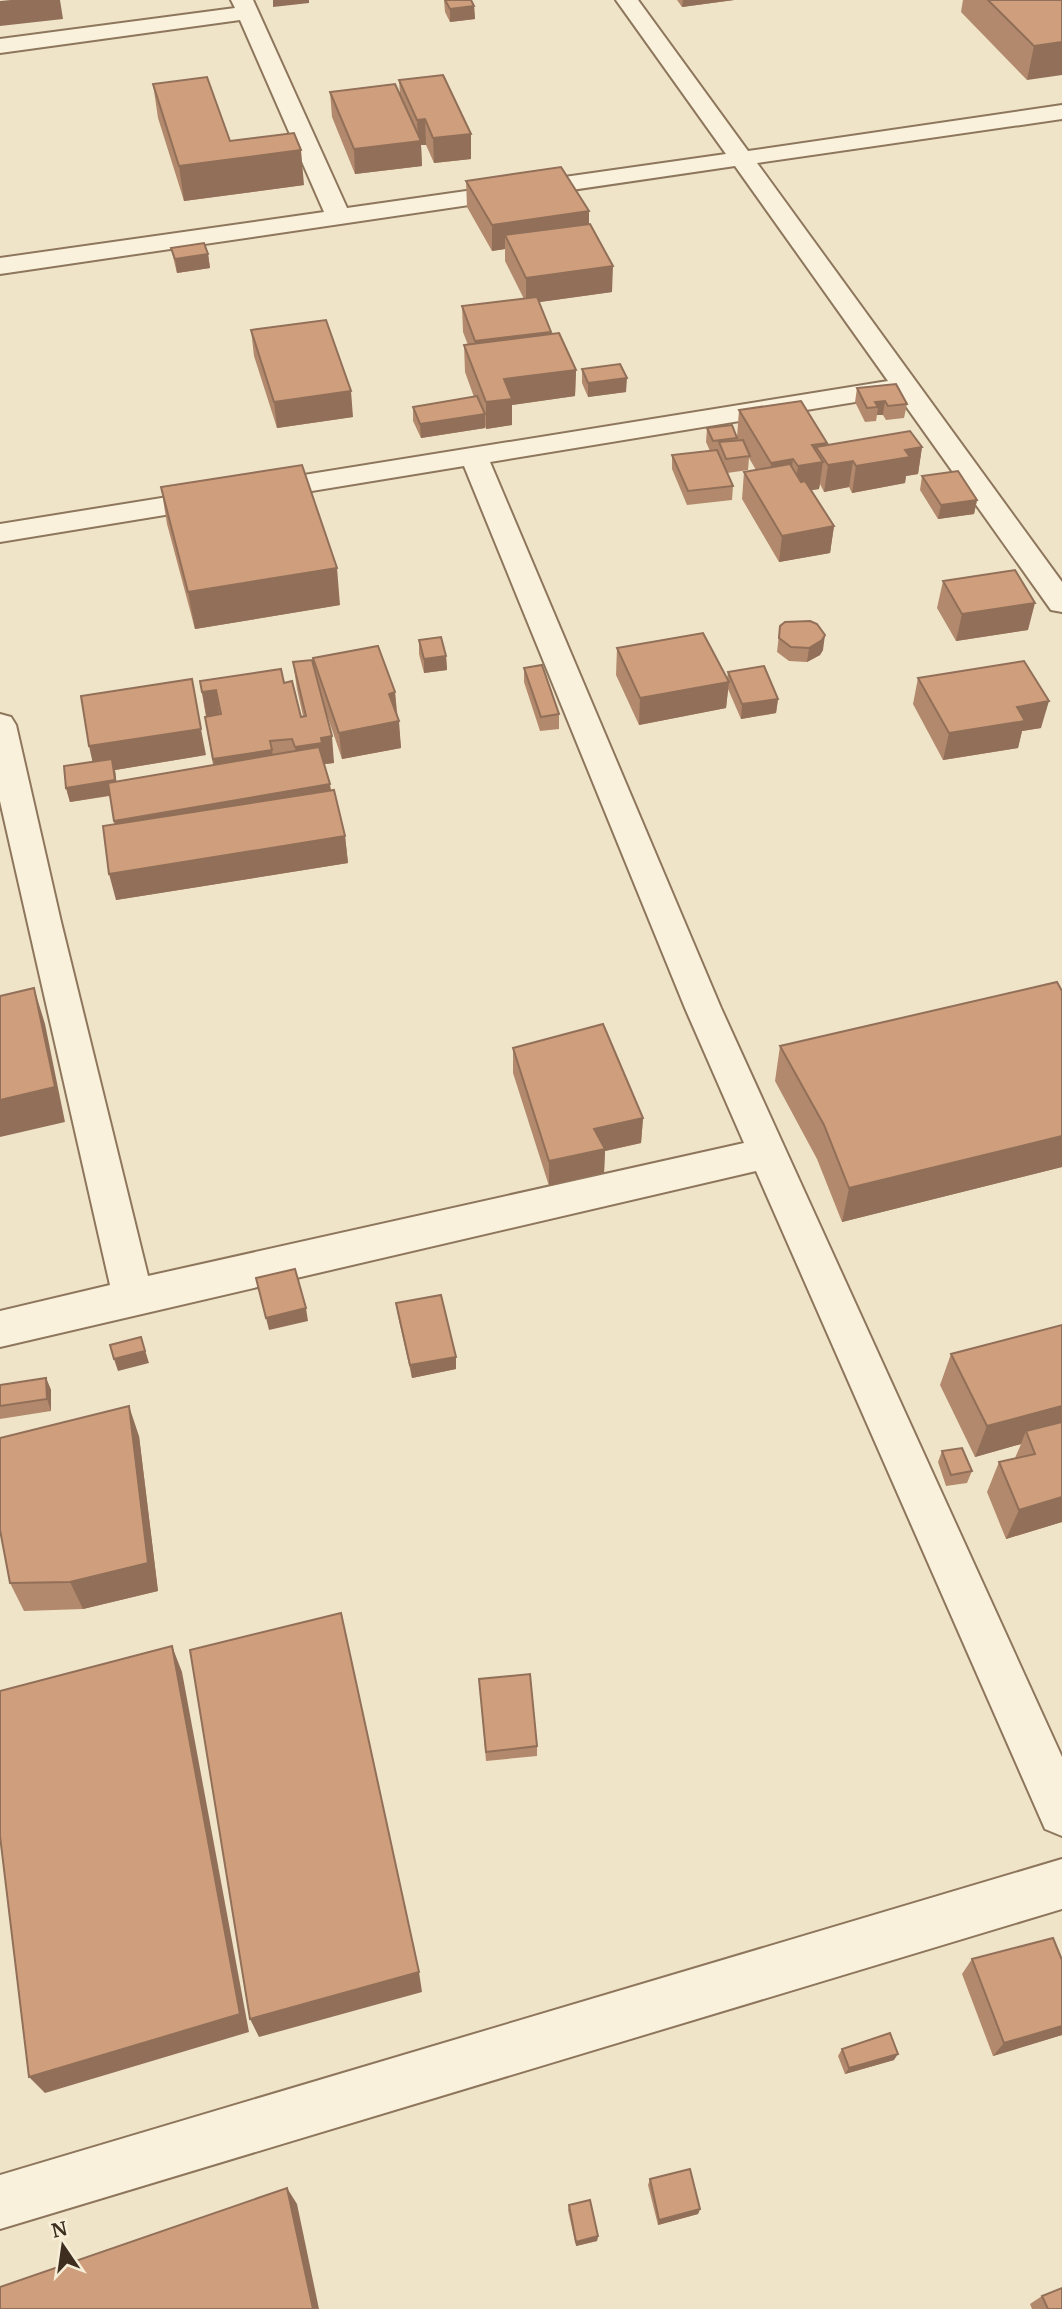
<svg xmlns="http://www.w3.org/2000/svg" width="1062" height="2309" viewBox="0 0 1062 2309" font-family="Merriweather,serif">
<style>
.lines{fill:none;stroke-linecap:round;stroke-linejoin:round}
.minor-casing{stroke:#8d765c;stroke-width:4}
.minor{fill:#faf1dc;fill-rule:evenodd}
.wall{fill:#b2896c}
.shaded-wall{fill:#916f58}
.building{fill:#cf9f7d;stroke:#916f58;stroke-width:2}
</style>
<rect width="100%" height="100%" fill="#f0e4c8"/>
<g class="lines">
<g class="minor-casing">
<path id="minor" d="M231 0H253L347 208 726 154 616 0H638L748 151 1062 105V119L757 163 1062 582V612L1051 610 898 395 490 462 721 1008 1062 1757V1836L1045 1829 756 1171 0 1347V1311L110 1285 0 801V714L11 717 16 725 61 922 148 1276 744 1143 685 1008 464 466 0 542V524L888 381 735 166 0 274V258L324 212 240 20 0 53V39L235 8Z
M1062 1859V1909L0 2229V2175Z"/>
</g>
<use href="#minor" class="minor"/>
</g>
<path class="wall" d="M444 0 474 6 475 19 450 22 445 12Z
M677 0H734L682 7Z
M963 0H1062L1027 80 961 12Z
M399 80 471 134V159L434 163 426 145H421L422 166 355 174 332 117 330 92 400 95Z
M153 84 230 141 304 185 184 201 158 118Z
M466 181 589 225 612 292 539 302 551 334 576 370 575 396 512 405V425L486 429 485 426V428L421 438 413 421V407L474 397 465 372 464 345H468L463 332 462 306 524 299 505 261V249L492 251 467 207Z
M171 248 208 254 210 268 177 273 174 261Z
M251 330 353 417 277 428 254 356Z
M582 369 626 392 588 397 582 383Z
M857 388 907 404 904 418 886 420 883 415H877L876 421 865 422 855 402Z
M739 410 827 445 922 447 918 474 906 476 905 483 852 493 849 487 824 492 820 484 819 489 811 490 834 526 830 553 779 562 742 499 744 472 756 470 749 458 748 470 727 473 733 486 732 500 687 505 672 469V455L710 451 706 442 707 428 737 437Z
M922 476 977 500 974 514 938 519 920 490Z
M161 487 340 605 195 629 167 524Z
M943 581 1028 630 956 641 937 608Z
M780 626 823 650 820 655 807 662 789 661 777 652Z
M419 640 446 656 447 670 424 673 419 654Z
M617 648 727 679 728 672 778 699 776 713 741 719 728 689 726 708 639 725 616 675Z
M313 658 395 692 401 748 342 759 325 709 334 763 325 764V768L331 790 345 836 348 863 116 900 115 824 110 796 70 802 66 788 64 766 206 755 115 770 116 782 213 765 205 717H206L200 681 284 683 301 717 303 716 297 689 293 662 315 669Z
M524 668 559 714V729L540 731 524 682Z
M918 678 1041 728 1022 731 1018 748 943 760 913 704Z
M1062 991V1167L842 1222 817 1159 775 1081 780 1046Z
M513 1048 643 1118 641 1143 605 1151 604 1173 549 1186 513 1073Z
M396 1303 456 1369 412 1378 398 1316Z
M1062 1325V1522L1006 1539 987 1492 999 1462 1015 1458 1021 1444 975 1457 940 1385 951 1354Z
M46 1378 51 1390V1411L0 1419V1385Z
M139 1436 158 1591 83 1609 24 1611 10 1583Z
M942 1451 972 1471 967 1483 946 1486 938 1462Z
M479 1679 537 1746V1756L486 1761Z
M972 1959 1062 2035 993 2056 962 1974Z
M842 2049 894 2060 845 2074 838 2056Z
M650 2179 700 2209 698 2214 658 2225 648 2185Z
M569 2205 598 2236 597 2241 576 2246 568 2210Z
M1042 2296 1062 2309H1032L1030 2304Z"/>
<path class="shaded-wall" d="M11 0H60L63 19 0 26V1Z
M273 0H309V3L273 7Z
M683 0H734L682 7Z
M474 6 475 19 450 22V9Z
M1062 42V75L1027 80 1034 46Z
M425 119 426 145H421L422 166 355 174 354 149 418 141 417 120Z
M471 134V159L434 163 433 138Z
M301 150 304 185 184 201 179 166Z
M589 211V236L505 235V249L492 251V225Z
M208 254 210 268 177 273 175 259Z
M613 266 612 292 526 304V278Z
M551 332V358L475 367V341Z
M576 370 575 396 512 405V425L486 429V402L504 379Z
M627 378 626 392 588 397V383Z
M351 391 353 417 277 428 274 402Z
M885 401 883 415H877L878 407 875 402Z
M485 414V428L421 438 420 424Z
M827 443 825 460 816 447 814 464 823 462 819 489 794 493 798 466 812 445Z
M922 447 918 474 906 476 905 483 852 493 856 466 905 450Z
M793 459 790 486 768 490 771 463Z
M853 461 849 487 824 492 828 465Z
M977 500 974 514 938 519 941 505Z
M834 526 830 553 779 562 782 536Z
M337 568 340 605 195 629 188 592Z
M1035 603 1028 630 956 641 962 614Z
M825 635 823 650 820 655 807 662 809 648Z
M446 656 447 670 424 673V659Z
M729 682 726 708 639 725 640 698Z
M216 690 220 717 207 719 202 692Z
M395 692 397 719 389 694Z
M778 699 776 713 741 719 742 704Z
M1049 701 1041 728 1022 731 1018 748 943 760 949 733 1017 707Z
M399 721 401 748 342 759 339 733Z
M201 729 206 755 115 770 118 794 70 802 66 788 95 773 89 746Z
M332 736 334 763 325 764V770L298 774 295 747 321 738Z
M272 750 276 777 217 785 213 759Z
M330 784 333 811 120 848 114 821Z
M345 836 348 863 116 900 109 874Z
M34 988 45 1024 65 1122 0 1137V1100Z
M643 1118 641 1143 605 1151 604 1173 549 1186V1161L594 1129Z
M1062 1136V1167L842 1222 849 1188Z
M306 1308 308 1321 269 1330 266 1318Z
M141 1337 149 1363 118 1371 114 1359Z
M456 1357V1369L412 1378 410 1365Z
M46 1378 51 1390V1411L47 1399Z
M129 1406 139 1436 158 1591 83 1609 70 1582Z
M1062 1406V1433L1026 1431 1021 1444 975 1457 987 1426Z
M1062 1497V1522L1006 1539 1019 1510Z
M172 1646 182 1672 249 2032 45 2093 29 2077Z
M419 1972 422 1992 259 2037 250 2019Z
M1062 2026V2035L993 2056 1004 2043Z
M898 2054 894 2060 845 2074 849 2068Z
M287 2188 297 2204 319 2309H313Z
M700 2209 698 2214 658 2225 659 2220Z
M598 2236 597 2241 576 2246V2242Z"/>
<path class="building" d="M445 0H471L474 6 450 9Z
M988 0H1062V42L1034 46Z
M443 75 471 134 433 138 425 119 417 120 399 80Z
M207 77 230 141 294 133 301 150 179 166 153 84Z
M395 84 421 141 354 149 330 92Z
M561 167 589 211 492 225 466 181Z
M590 224 613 266 526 278 505 235Z
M204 243 208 254 175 259 171 248Z
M537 297 551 332 475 341 462 306Z
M326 320 351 391 274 402 251 330Z
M559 333 576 370 504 379 512 399 486 402 464 345Z
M620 364 627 378 588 383 582 369Z
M896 384 907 404 888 406 885 401 875 402 878 407 867 408 857 388Z
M477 396 485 414 420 424 413 407Z
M801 401 827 443 812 445 823 462 798 466 793 459 771 463 739 410Z
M732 425 737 438 713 441 707 428Z
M910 431 922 447 905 450 910 457 856 466 853 461 828 465 816 447Z
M743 440 750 456 726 459 719 442Z
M717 450 733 486 688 491 672 455Z
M790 464 801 482 805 481 834 526 782 536 744 472Z
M302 465 337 568 188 592 161 487Z
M958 471 977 500 941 505 922 476Z
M1015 570 1035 603 962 614 943 581Z
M810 621 817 624 825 635 822 640 809 648 791 647 779 638 780 626 785 622Z
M703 633 729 682 640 698 617 648Z
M441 637 446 656 424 659 419 640Z
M378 646 395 692 389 694 399 721 339 733 313 658Z
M312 660 332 736 321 738 322 743 295 747 292 739 270 741 272 750 213 759 205 717 221 714 216 690 202 692 200 681 281 669 284 683 292 681 301 717 306 716 293 662Z
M1024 661 1049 701 1017 707 1025 721 949 733 918 678Z
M542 665 559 714 541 717 524 668Z
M764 666 778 699 742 704 728 672Z
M192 679 201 729 89 746 81 696Z
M319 747 330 784 114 821 108 783Z
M112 759 115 780 66 788 64 766Z
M334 790 345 836 109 874 103 826Z
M1057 982 1062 991V1136L849 1188 824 1125 780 1046Z
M34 988 55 1087 0 1100V996Z
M603 1024 643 1118 594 1129 605 1149 549 1161 513 1048Z
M295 1269 306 1308 266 1318 256 1278Z
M441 1295 456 1357 410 1365 396 1303Z
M1062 1325V1406L987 1426 951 1354Z
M141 1337 145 1351 114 1359 110 1345Z
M46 1378 47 1399 0 1406V1385Z
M129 1406 148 1563 70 1582 10 1583 0 1530V1438Z
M1062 1422V1497L1019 1510 999 1462 1035 1454 1026 1431Z
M962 1448 972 1471 951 1475 942 1451Z
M341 1613 419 1972 250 2019 190 1650Z
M172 1646 240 2014 29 2077 0 1836V1691Z
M530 1674 537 1746 486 1752 479 1679Z
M1053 1938 1062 1960V2026L1004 2043 972 1959Z
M890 2033 898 2054 849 2068 842 2049Z
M690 2169 700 2209 659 2220 650 2179Z
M287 2188 313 2309H0V2287Z
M590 2200 598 2236 576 2242 569 2205Z
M1062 2288V2309H1048L1042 2296Z"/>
<g transform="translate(63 2246) rotate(347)" stroke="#f7eed8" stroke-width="5" paint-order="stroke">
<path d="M0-5L12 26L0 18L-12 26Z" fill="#3d2e20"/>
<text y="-10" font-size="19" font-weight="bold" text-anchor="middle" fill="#3d2e20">N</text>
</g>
</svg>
